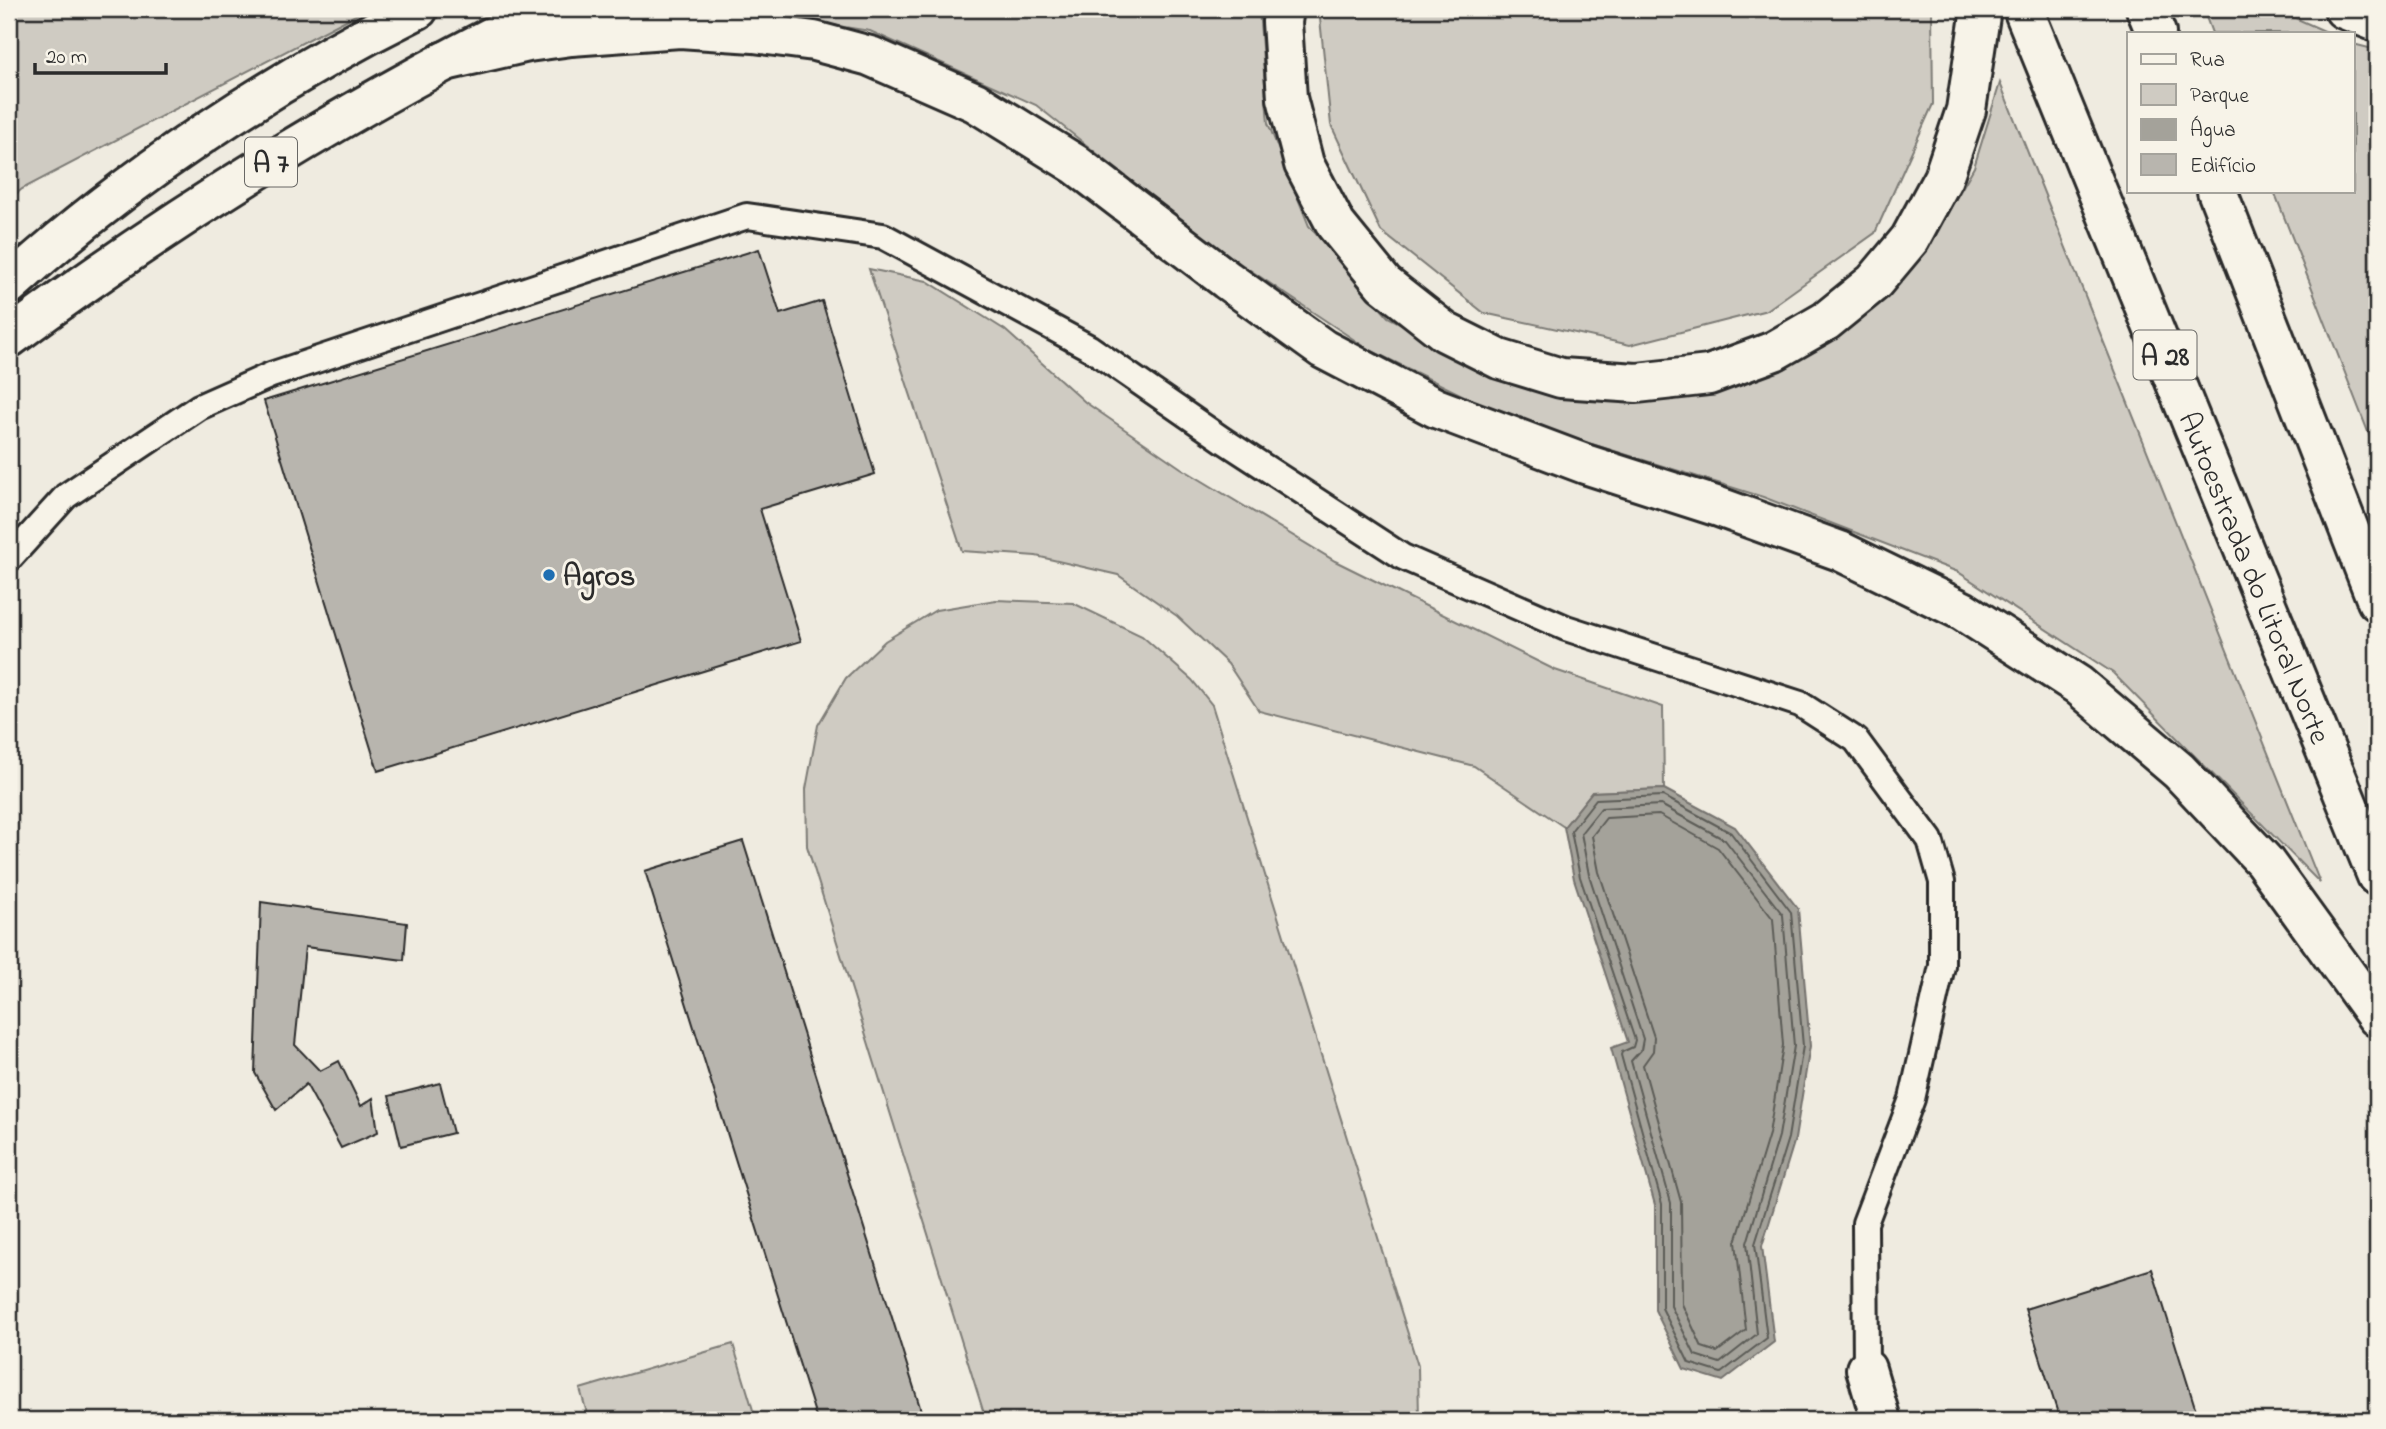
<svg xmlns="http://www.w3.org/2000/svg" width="2386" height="1429" viewBox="0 0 2386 1429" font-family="'Indie Flower',sans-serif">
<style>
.green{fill:#cfcbc2;stroke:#7d7b76;stroke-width:2}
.water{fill:#a4a29a;stroke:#74726e;stroke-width:2}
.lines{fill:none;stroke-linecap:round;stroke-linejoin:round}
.shore{stroke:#5b5b57;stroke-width:2}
.building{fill:#b8b5ae;stroke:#2b2b2b;stroke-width:2}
.lane-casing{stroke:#2b2b2b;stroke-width:30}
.street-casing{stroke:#2b2b2b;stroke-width:44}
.highway-casing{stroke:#2b2b2b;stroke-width:44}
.lane{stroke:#f7f3e8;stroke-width:24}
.street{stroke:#f7f3e8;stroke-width:38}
.highway{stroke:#f7f3e8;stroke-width:38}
.poi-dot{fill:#1f6fb2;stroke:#f7f3e8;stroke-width:2.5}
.labels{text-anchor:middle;stroke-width:6;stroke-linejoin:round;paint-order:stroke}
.shield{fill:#f7f3e8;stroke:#686764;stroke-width:2}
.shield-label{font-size:28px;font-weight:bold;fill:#2b2b2b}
.poi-label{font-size:30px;font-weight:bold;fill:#2b2b2b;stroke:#f7f3e8;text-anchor:start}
.street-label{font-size:30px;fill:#2b2b2b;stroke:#f7f3e8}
</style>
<rect width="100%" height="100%" fill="#efebe0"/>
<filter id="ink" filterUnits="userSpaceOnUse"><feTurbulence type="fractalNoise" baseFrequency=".0143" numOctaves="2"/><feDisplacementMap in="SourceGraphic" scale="14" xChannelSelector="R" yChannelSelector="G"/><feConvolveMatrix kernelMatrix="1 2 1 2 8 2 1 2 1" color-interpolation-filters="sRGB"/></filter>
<g filter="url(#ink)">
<path class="green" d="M9 9H367L22 189 9 200Z
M728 9H1259L1268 123 1309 226 1388 317 1500 376 1626 399 1750 381 1848 329 1925 253 1974 167 2000 83 2320 883 2113 673 1958 572 1763 497 1511 419 1368 349 1211 244 1036 105 870 31Z
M1319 9H1932L1933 104 1875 233 1767 310 1630 345 1484 313 1381 231 1331 125Z
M2203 9H2275L2329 33H2212Z
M2353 44 2377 50V393L2370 437 2274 191H2353Z
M869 269 927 281 1005 330 1085 402 1181 468 1335 561 1555 670 1663 707 1664 789 1592 792 1564 827 1474 766 1259 711 1228 664 1177 616 1118 575 1036 556 962 551Z
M996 600 1073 603 1142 636 1192 680 1212 705 1418 1366 1419 1420H986L807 846 806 789 818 725 846 678 885 641 936 610Z
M733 1344 756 1420H589L580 1389Z"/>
<path class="water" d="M1664 789 1735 827 1798 909 1810 1046 1795 1139 1762 1246 1774 1342 1723 1381 1684 1369 1655 1310V1205L1611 1048 1628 1042 1574 879 1564 827 1592 792Z"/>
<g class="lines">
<path class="shore" d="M1663 796 1731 833 1791 912 1803 1046 1788 1138 1755 1244 1767 1338 1721 1373 1689 1363 1662 1308V1204L1621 1055 1622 1052 1633 1047 1635 1040 1580 877 1571 831 1596 799Z
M1661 805 1725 840 1783 915 1794 1046 1779 1136 1747 1243 1757 1334 1720 1363 1695 1355 1671 1306V1203L1631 1061 1641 1050 1643 1039 1589 875 1581 833 1601 808Z
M1659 815 1718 848 1773 919 1783 1045 1769 1134 1736 1242 1746 1330 1717 1352 1702 1347 1682 1304 1681 1202 1643 1065 1653 1051 1654 1037 1599 872 1592 836 1606 818Z"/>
</g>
<path class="building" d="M759 249 780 314 822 301 875 474 760 509 801 641 378 771 264 401Z
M743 841 924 1420H817L645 871Z
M261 902 407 923 404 960 305 947 295 1045 320 1071 339 1061 361 1106 373 1098 378 1132 341 1148 306 1084 276 1110 255 1073Z
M440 1083 453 1133 401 1146 389 1096Z
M2152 1269 2199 1420H2060L2025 1309Z"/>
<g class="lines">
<g class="lane-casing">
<path id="lane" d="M9 559 66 496 199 407 271 375 747 216 883 236 1090 348 1223 440 1403 557 1566 628 1800 704 1856 740 1930 840 1942 882V966L1912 1099 1865 1223 1866 1369"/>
</g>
<g class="street-casing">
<path id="street" d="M1866 1369 1881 1420"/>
</g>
<g class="highway-casing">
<g id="highway">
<path d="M1284 9 1282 22 1287 98 1304 164 1336 225 1384 284 1445 332 1499 359 1561 378 1637 383 1709 375 1774 351 1826 321 1874 282 1910 239 1943 178 1966 110 1981 9"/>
<path id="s1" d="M2023 9 2377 876"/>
<path d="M2146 9 2156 33"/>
<path d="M2344 9 2377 22"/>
<path d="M445 61 528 42 571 36 680 28 754 33 814 41 870 56 975 102 1075 164 1227 280 1323 349 1436 408 1585 464 1719 507 1840 551 1963 611 2078 685 2179 771 2264 861 2377 1017"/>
<path d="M2217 191 2377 601"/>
<path d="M9 285C127 177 275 80 418 9"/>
<path d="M9 338C178 213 358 102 547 9"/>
</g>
</g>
<use href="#lane" class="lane"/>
<use href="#street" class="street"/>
<use href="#highway" class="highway"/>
</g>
</g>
<circle class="poi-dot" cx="549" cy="575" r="7"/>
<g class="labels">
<g class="shield">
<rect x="245" y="137.5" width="52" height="49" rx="5"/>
<rect x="2133.5" y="330.5" width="63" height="49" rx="5"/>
</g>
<g class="shield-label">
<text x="271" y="172">A 7</text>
<text x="2165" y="365">A 28</text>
</g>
<g class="poi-label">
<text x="563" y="585">Agros</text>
</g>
<g class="street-label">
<text dy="10" stroke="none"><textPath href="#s1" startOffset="614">Autoestrada do Litoral Norte</textPath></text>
</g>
</g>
<rect width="2386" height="1429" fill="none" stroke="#f7f3e8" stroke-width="35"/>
<rect x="18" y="18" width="2351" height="1394" fill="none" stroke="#2b2b2b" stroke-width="2.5" filter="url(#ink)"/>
<rect x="2127" y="32" width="228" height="161" fill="#f7f3e8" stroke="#a5a39c" stroke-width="2"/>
<rect x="2141" y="54" width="35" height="10" fill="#f7f3e8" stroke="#a5a39c" stroke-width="2"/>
<text x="2190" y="66" font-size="21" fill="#2b2b2b">Rua</text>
<rect x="2141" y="84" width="35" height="21" fill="#cfcbc2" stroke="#a5a39c" stroke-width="2"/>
<text x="2190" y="102" font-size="21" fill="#2b2b2b">Parque</text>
<rect x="2141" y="119" width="35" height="21" fill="#a4a29a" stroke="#a5a39c" stroke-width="2"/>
<text x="2190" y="136" font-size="21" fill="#2b2b2b">Água</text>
<rect x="2141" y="154" width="35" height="21" fill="#b8b5ae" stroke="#a5a39c" stroke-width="2"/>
<text x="2190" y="172" font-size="21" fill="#2b2b2b">Edifício</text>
<path d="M35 63v10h131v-10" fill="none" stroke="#2b2b2b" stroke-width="3.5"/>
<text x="46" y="63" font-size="21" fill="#2b2b2b" stroke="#f7f3e8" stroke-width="5" paint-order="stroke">20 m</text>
</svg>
